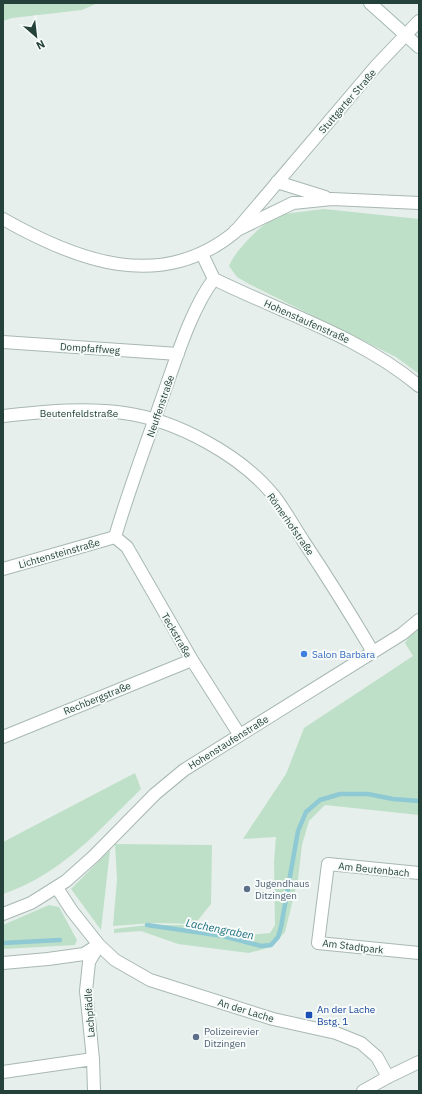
<svg xmlns="http://www.w3.org/2000/svg" width="422" height="1094" viewBox="0 0 422 1094" font-family="'IBM Plex Sans',sans-serif">
<style>
.green{fill:#bfe0c8}
.lines{fill:none;stroke-linecap:round;stroke-linejoin:round}
.stream{stroke:#8ec9d4;stroke-width:4.5}
.minor-casing{stroke:#a8b8b2;stroke-width:14}
.tertiary-casing{stroke:#a8b8b2;stroke-width:14}
.secondary-casing{stroke:#a4bbb3;stroke-width:14}
.minor{stroke:#fff;stroke-width:12}
.tertiary{stroke:#fff;stroke-width:12}
.secondary{stroke:#fff;stroke-width:12}
.shop-dot{fill:#3f7fe0;stroke:#f7fbf9;stroke-width:1.5}
.service-dot{fill:#5c6f8a;stroke:#f7fbf9;stroke-width:1.5}
.transit-dot{fill:#1a4fb4;stroke:#f7fbf9;stroke-width:1.5}
.labels{text-anchor:middle;stroke-width:4;stroke-linejoin:round;paint-order:stroke}
.street-label{font-size:10px;fill:#24423a;stroke:#f7fbf9}
.shop-label{font-size:10px;fill:#366cbe;stroke:#f7fbf9;text-anchor:start}
.service-label{font-size:10px;fill:#4e5e75;stroke:#f7fbf9;text-anchor:start}
.transit-label{font-size:10px;fill:#164399;stroke:#f7fbf9;text-anchor:start}
.water-label{font-size:11px;font-style:italic;fill:#1c6f80;stroke:#f7fbf9}
</style>
<rect width="100%" height="100%" fill="#e6efeb"/>
<path class="green" d="M3 3H98L82 10 12 18 3 21Z
M324 209 419 219V374L396 357 249 284 237 277 229 266C234 252 265 219 281 215 294 212 310 211 324 209Z
M419 622V815L325 805 309 821 302 845 298 879 285 932 271 947 249 953 178 944 141 931 114 933V929L147 925H181L212 927 238 936 270 933 275 925 274 862 276 837 243 839 286 774 304 728 413 656 405 643Z
M135 773 141 789C98 831 62 874 3 894V842Z
M115 844 212 845 211 904 195 924 153 923 113 926 117 879Z
M110 850 101 930 71 889Z
M49 905 59 907 77 940 75 945 3 949V925Z"/>
<g class="lines">
<path class="stream" d="M147 925 223 936 261 946 271 945 278 937 281 927 298 831 306 812 320 800 340 794H368L393 799 419 801
M3 943 60 940"/>
<g class="minor-casing">
<path id="minor" d="M277 182 325 197
M235 231 293 203 332 199 419 203
M202 254 214 279C283 313 359 336 419 386
M3 342 178 354
M3 416C42 412 84 407 124 413 176 420 241 455 274 496 285 510 294 527 304 542 328 578 351 615 373 652
M115 537C128 492 145 448 160 404 174 366 190 310 214 279
M115 537 127 547 192 660 239 734
M3 569 115 537
M3 737 192 660
M419 873 328 864 318 943 419 953
M57 888 72 911 99 945 115 960 150 980 273 1019 336 1033 361 1043 377 1057 388 1077
M3 914 31 903 66 881 94 856 155 794 184 770 402 634 419 620
M3 963 48 959 84 954 98 945
M93 1059 94 1091
M3 1072 93 1059 86 991 89 962 99 945
M363 1091 388 1077 419 1062"/>
</g>
<g class="tertiary-casing">
<path id="tertiary" d="M3 219C77 261 161 293 235 232L377 65 419 21"/>
</g>
<g class="secondary-casing">
<path id="secondary" d="M370 3 419 47"/>
</g>
<use href="#minor" class="minor"/>
<use href="#tertiary" class="tertiary"/>
<use href="#secondary" class="secondary"/>
</g>
<circle class="shop-dot" cx="304" cy="654" r="4"/>
<g class="service-dot">
<circle cx="247" cy="889" r="4"/>
<circle cx="196" cy="1037" r="4"/>
</g>
<rect class="transit-dot" x="305" y="1011" width="8" height="8" rx="2"/>
<g class="labels">
<g class="street-label">
<text transform="translate(347 101) rotate(-49)" y="4">Stuttgarter Straße</text>
<text transform="translate(307 321) rotate(24)" y="4">Hohenstaufenstraße</text>
<text transform="translate(90 348) rotate(4)" y="4">Dompfaffweg</text>
<text transform="translate(160 406) rotate(-71)" y="4">Neuffenstraße</text>
<text x="79" y="417">Beutenfeldstraße</text>
<text transform="translate(291 524) rotate(55)" y="4">Römerhofstraße</text>
<text transform="translate(59 553) rotate(-16)" y="4">Lichtensteinstraße</text>
<text transform="translate(177 635) rotate(60)" y="4">Teckstraße</text>
<text transform="translate(97 698) rotate(-22)" y="4">Rechbergstraße</text>
<text transform="translate(228 742) rotate(-32)" y="4">Hohenstaufenstraße</text>
<text transform="translate(374 869) rotate(6)" y="4">Am Beutenbach</text>
<text transform="translate(353 946) rotate(7)" y="4">Am Stadtpark</text>
<text transform="translate(246 1010) rotate(17)" y="4">An der Lache</text>
<text transform="translate(89 1013) rotate(-94)" y="4">Lachpfädle</text>
</g>
<g class="shop-label">
<text x="312" y="658">Salon Barbara</text>
</g>
<g class="service-label">
<text x="255" y="887">Jugendhaus<tspan x="255" dy="12">Ditzingen</tspan></text>
<text x="204" y="1035">Polizeirevier<tspan x="204" dy="12">Ditzingen</tspan></text>
</g>
<g class="transit-label">
<text x="317" y="1013">An der Lache<tspan x="317" dy="12">Bstg. 1</tspan></text>
</g>
<g class="water-label">
<text transform="translate(220 929) rotate(11)" y="4">Lachengraben</text>
</g>
</g>
<rect width="422" height="1094" fill="none" stroke="#24423a" stroke-width="8"/>
<g transform="translate(36 36) rotate(152)" stroke="#f7fbf9" stroke-width="3" paint-order="stroke">
<path d="M0-3L7 15L0 10L-7 15Z" fill="#24423a"/>
<text y="-6" font-size="11" font-weight="bold" text-anchor="middle" fill="#24423a">N</text>
</g>
</svg>
